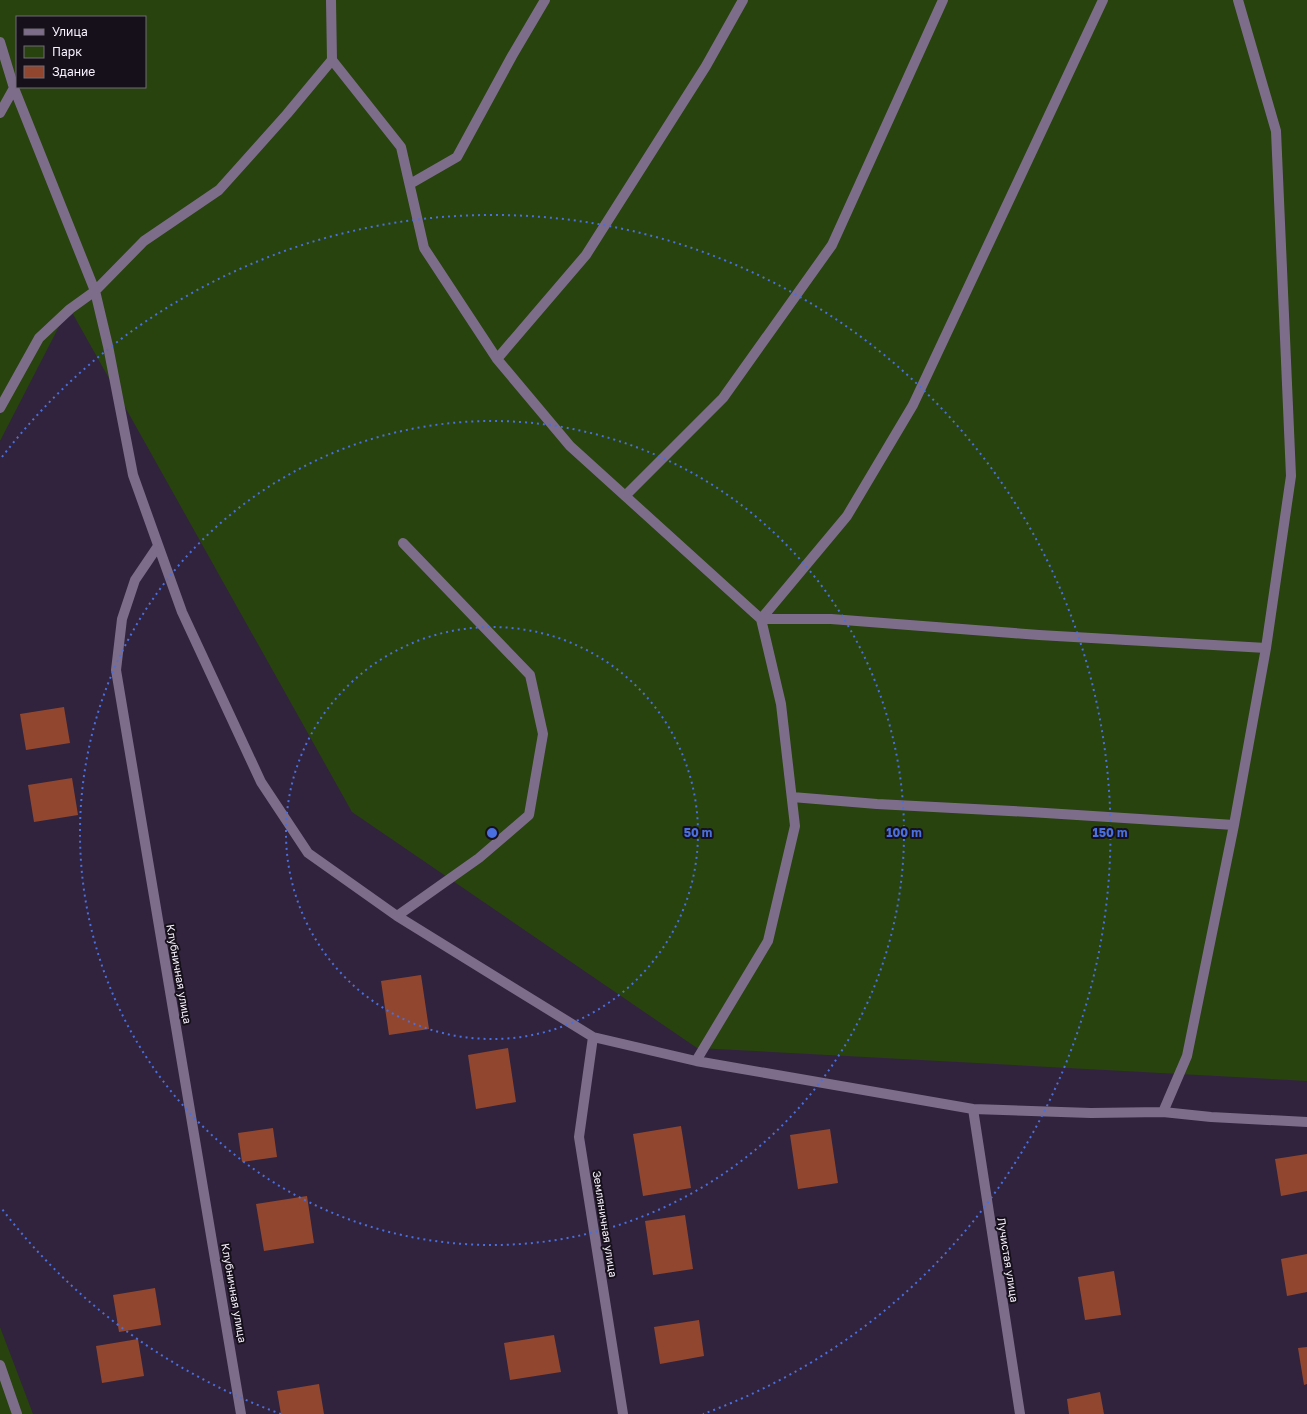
<svg xmlns="http://www.w3.org/2000/svg" width="1307" height="1414" viewBox="0 0 1307 1414" font-family="'Golos Text',sans-serif">
<style>
.green{fill:#28430e;fill-rule:evenodd}
.building{fill:#91472f}
.lines{fill:none;stroke-linecap:round;stroke-linejoin:round}
.minor{stroke:#7d6d8b;stroke-width:10}
.ring{fill:none;stroke:#496fe0;stroke-width:2;stroke-dasharray:2 4}
.labels{text-anchor:middle;stroke-width:4;stroke-linejoin:round;paint-order:stroke}
.street-label{font-size:11px;fill:#f8f1fe;stroke:#16101b}
.centre{fill:#496fe0;stroke:#16101b;stroke-width:2}
.ring-label{font-size:12px;text-anchor:middle;font-weight:bold;fill:#496fe0;stroke:#16101b;stroke-width:4;stroke-linejoin:round;paint-order:stroke}
</style>
<rect width="100%" height="100%" fill="#31233d"/>
<path class="green" d="M0 0H1307V1081L697 1048 352 812 69 307 0 441ZM17 17H145V87H17Z
M0 1327 33 1414H0Z"/>
<path class="building" d="M64 707 70 743 26 750 20 714Z
M72 778 78 815 34 822 28 785Z
M421 975 429 1029 389 1035 381 981Z
M508 1048 516 1102 476 1109 468 1055Z
M681 1126 691 1188 643 1196 633 1134Z
M273 1128 277 1157 242 1162 238 1133Z
M830 1129 838 1183 798 1189 790 1135Z
M1307 1154V1191L1281 1196 1275 1159Z
M307 1196 314 1243 264 1251 256 1204Z
M685 1215 693 1269 653 1275 645 1221Z
M1307 1254V1292L1287 1296 1281 1259Z
M1114 1271 1121 1315 1085 1320 1078 1277Z
M155 1288 161 1325 119 1332 113 1295Z
M699 1320 704 1356 660 1364 654 1327Z
M554 1335 561 1372 510 1380 504 1343Z
M138 1339 144 1376 102 1383 96 1346Z
M1307 1347V1384L1304 1385 1298 1348Z
M319 1384 324 1414H281L277 1391Z
M1100 1392 1104 1414H1069L1067 1399Z"/>
<g class="lines">
<path class="minor" d="M331 0 332 60 401 147 424 248 497 359 570 446 761 619 781 704 795 826 768 941 696 1061
M0 42 14 88 95 291 108 346 133 475 182 612 261 782 308 853 397 916 593 1037 696 1061 973 1109 1091 1113 1163 1112 1211 1117 1307 1122
M0 113 14 88
M410 184 457 157 512 56 545 0
M497 359 586 255 706 66 743 0
M0 408 39 338 70 309 95 291 144 241 219 190 287 114 332 60
M625 496 723 398 832 245 943 0
M158 546 135 580 122 619 116 670 241 1414
M761 619 847 516 913 405 1103 0
M761 619H831L1039 635 1266 648
M792 797 877 804 1030 812 1234 825
M397 916 479 858 529 815 543 734 530 675 403 543
M593 1037 579 1137 623 1414
M973 1109 1020 1414
M1163 1112 1187 1056 1234 825 1266 648 1291 476 1276 131 1238 0
M0 1365 17 1414"/>
</g>
<g class="ring">
<circle cx="492" cy="833" r="206"/>
<circle cx="492" cy="833" r="412"/>
<path d="M281 1414A618 618 0 0 1 2 1209M2 457A618 618 0 1 1 703 1414"/>
</g>
<g class="labels">
<g class="street-label">
<text transform="translate(179 974) rotate(80)" y="4">Клубничная улица</text>
<text transform="translate(605 1224) rotate(81)" y="4">Земляничная улица</text>
<text transform="translate(1008 1260) rotate(81)" y="4">Лучистая улица</text>
<text transform="translate(234 1293) rotate(80)" y="4">Клубничная улица</text>
</g>
</g>
<circle cx="492" cy="833" r="6" class="centre"/>
<g class="ring-label">
<text x="698" y="837">50 m</text>
<text x="904" y="837">100 m</text>
<text x="1110" y="837">150 m</text>
</g>
<rect x="16" y="16" width="130" height="72" fill="#16101b" stroke="#706a76"/>
<rect x="24" y="29" width="20" height="6" fill="#7d6d8b" stroke="#706a76"/>
<text x="52" y="36" font-size="12" fill="#f8f1fe">Улица</text>
<rect x="24" y="46" width="20" height="12" fill="#28430e" stroke="#706a76"/>
<text x="52" y="56" font-size="12" fill="#f8f1fe">Парк</text>
<rect x="24" y="66" width="20" height="12" fill="#91472f" stroke="#706a76"/>
<text x="52" y="76" font-size="12" fill="#f8f1fe">Здание</text>
</svg>
